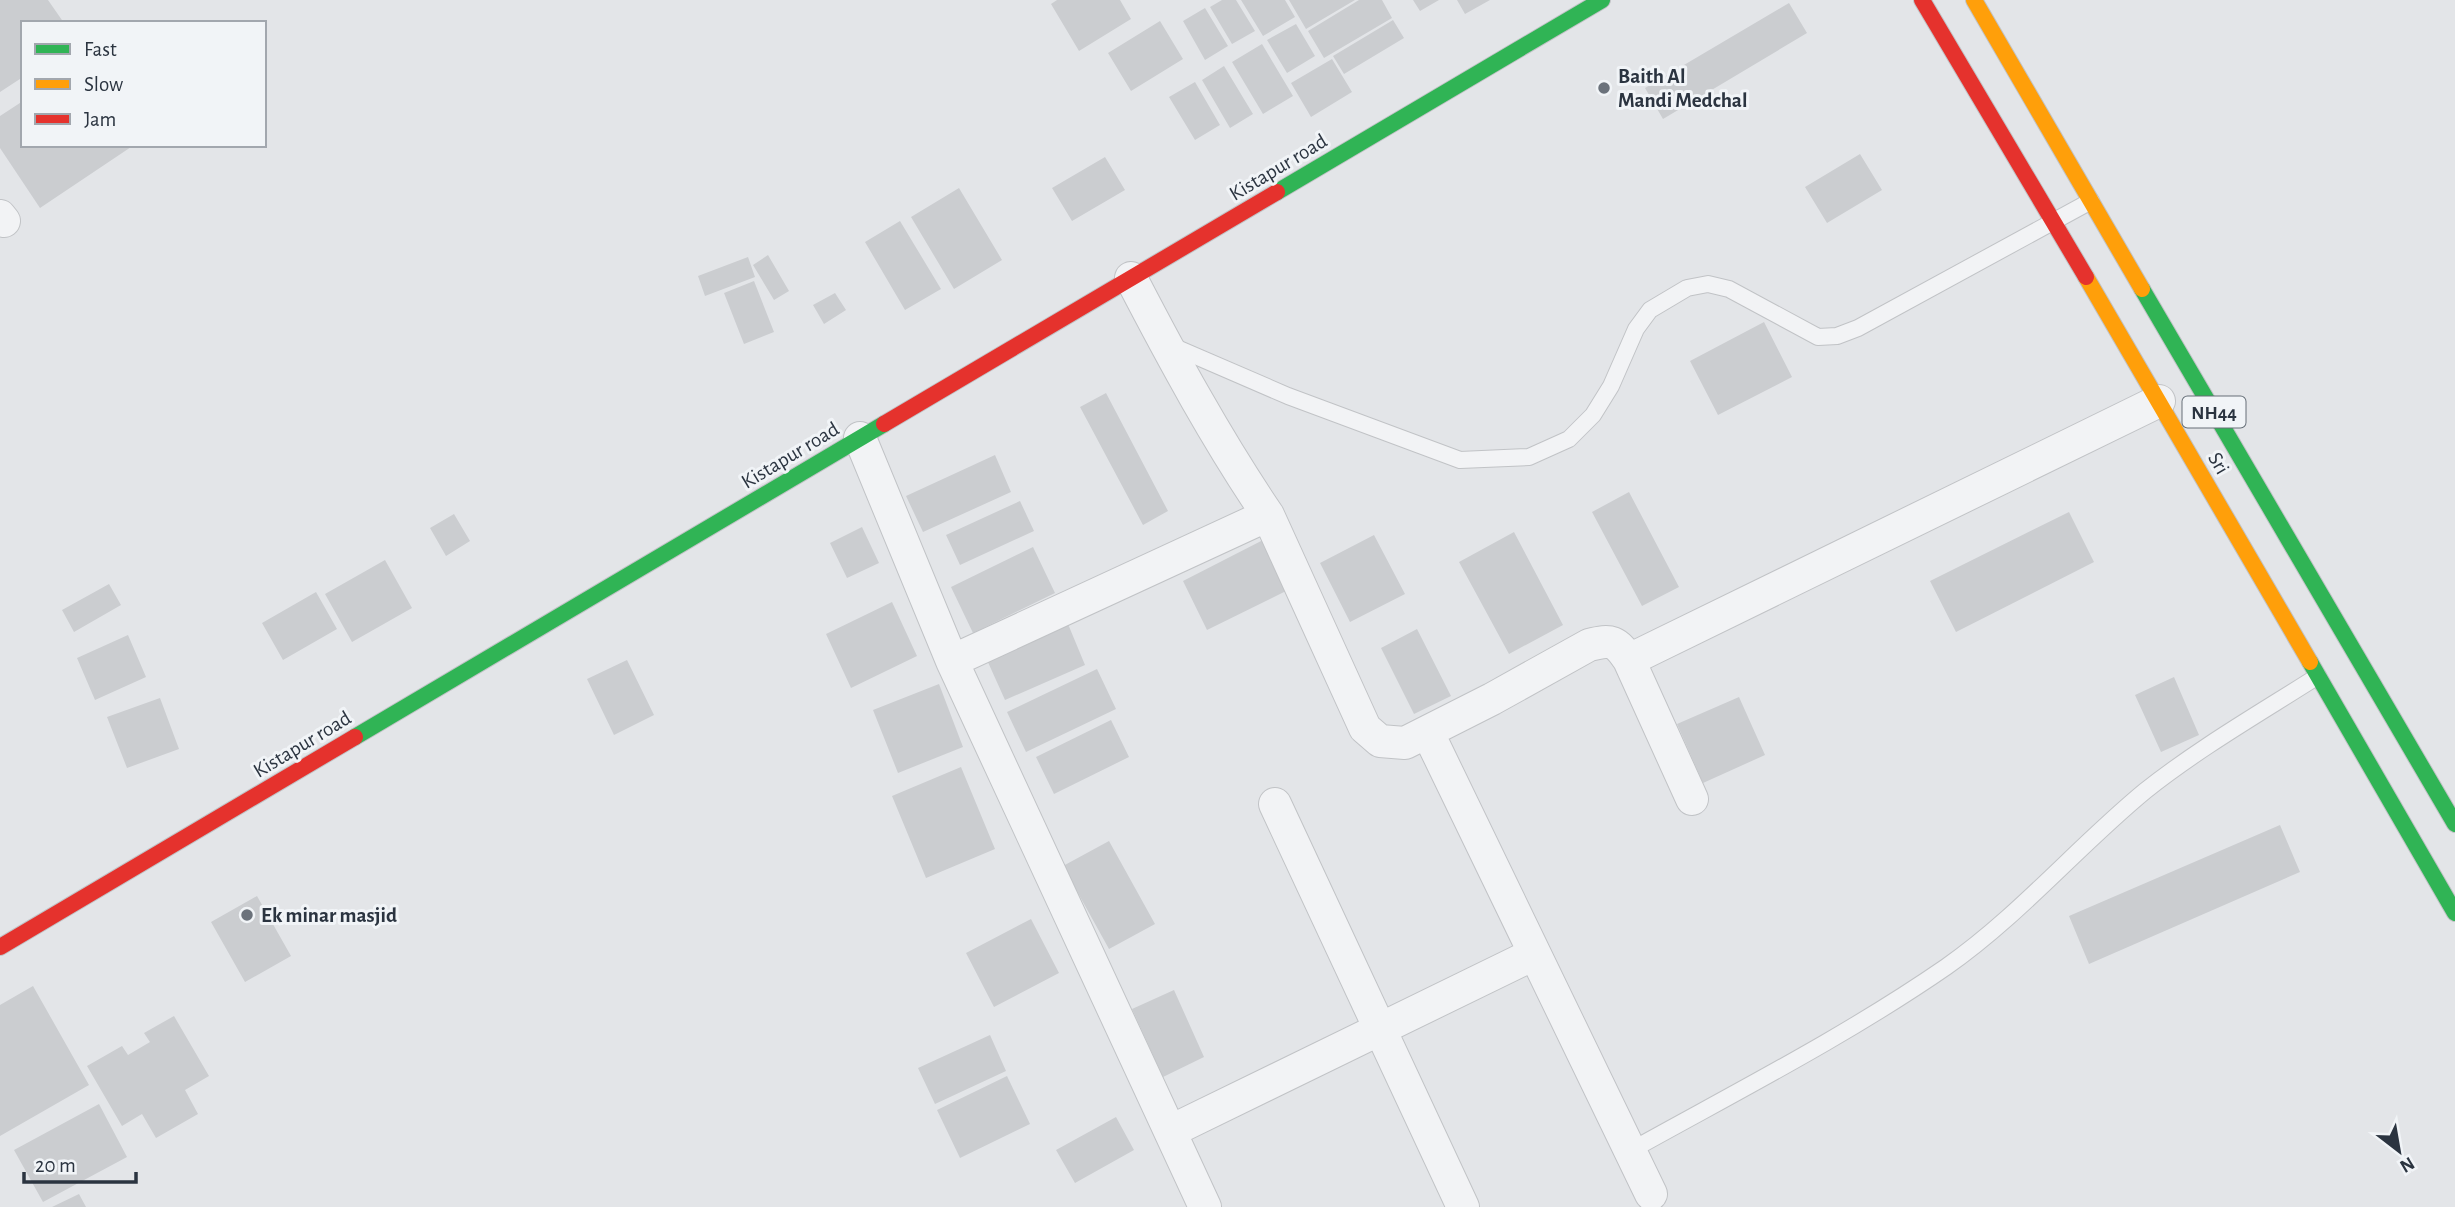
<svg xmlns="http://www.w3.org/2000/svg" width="2455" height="1207" viewBox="0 0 2455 1207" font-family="'Alegreya Sans',sans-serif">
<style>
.building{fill:#cbcdd0}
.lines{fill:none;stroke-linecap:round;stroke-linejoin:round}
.lane-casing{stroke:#c1c3c6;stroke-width:18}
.street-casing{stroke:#c1c3c6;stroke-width:34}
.fast-casing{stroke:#c1c3c6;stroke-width:18}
.slow-casing{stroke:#c1c3c6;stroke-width:18}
.jam-casing{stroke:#c1c3c6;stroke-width:18}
.lane{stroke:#f2f3f5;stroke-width:16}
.street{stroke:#f2f3f5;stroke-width:32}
.fast{stroke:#30b455;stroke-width:16}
.slow{stroke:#ff9f0a;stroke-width:16}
.jam{stroke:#e5322d;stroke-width:16}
.poi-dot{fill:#6b727b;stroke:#f1f4f7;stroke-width:2.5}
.labels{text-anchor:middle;stroke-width:6;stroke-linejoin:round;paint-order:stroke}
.shield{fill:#f1f4f7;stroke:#666e77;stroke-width:2}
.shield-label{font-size:19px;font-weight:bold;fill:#2b3440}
.poi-label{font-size:21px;font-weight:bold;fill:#2b3440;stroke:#f1f4f7;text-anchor:start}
.street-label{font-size:21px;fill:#2b3440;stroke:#f1f4f7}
</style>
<rect width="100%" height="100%" fill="#e3e5e8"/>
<path class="building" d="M0 0H48L64 23H23V77L0 92Z
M1057 0H1120L1131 19 1079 51 1051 4Z
M1222 0H1236L1255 31 1232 44 1210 7Z
M1241 0H1285L1295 17 1263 36Z
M1289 0H1355L1306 29Z
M1359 0H1382L1392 18 1324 58 1308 31Z
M1413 0H1439L1420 11Z
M1457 0H1490L1465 14Z
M1789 3 1807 33 1663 119 1645 88Z
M1205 8 1228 46 1205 60 1183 21Z
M1393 20 1404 38 1344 74 1333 56Z
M1160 21 1183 59 1131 91 1108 53Z
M1296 24 1315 56 1287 73 1267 40Z
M1262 44 1293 96 1263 114 1232 62Z
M1332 59 1352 92 1311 117 1291 83Z
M1224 66 1253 114 1230 128 1202 80Z
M1195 82 1220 125 1195 140 1169 97Z
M23 101V145H134L40 208 0 148V116Z
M1860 154 1882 190 1827 223 1805 187Z
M1105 157 1125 190 1072 221 1052 188Z
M959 188 1002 260 954 289 911 217Z
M900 221 941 289 905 310 865 242Z
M768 255 789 291 774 300 753 265Z
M748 257 755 277 705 296 698 276Z
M754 281 774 332 744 344 724 293Z
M835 293 846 310 824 324 813 305Z
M1764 322 1792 377 1718 415 1690 361Z
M1106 393 1168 511 1143 525 1080 407Z
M995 455 1011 492 923 532 906 496Z
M1629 492 1679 587 1642 606 1592 512Z
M1020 501 1034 531 960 565 946 535Z
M2069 512 2094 562 1956 632 1930 581Z
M454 514 470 541 446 556 430 528Z
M862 527 879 563 847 578 830 543Z
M1514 532 1563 625 1509 654 1459 562Z
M1374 535 1405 594 1350 622 1320 563Z
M1265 539 1290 589 1207 630 1183 581Z
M1033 547 1055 593 973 633 951 587Z
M385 560 412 608 352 642 325 594Z
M109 584 121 605 74 632 62 610Z
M316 592 337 629 283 660 262 623Z
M892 602 917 656 851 688 826 634Z
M1068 624 1085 665 1005 700 987 660Z
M1417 629 1451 696 1414 714 1381 648Z
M128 635 146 677 95 700 77 658Z
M627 660 654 715 614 735 587 679Z
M1097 669 1116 709 1026 752 1007 712Z
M2174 677 2199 735 2161 752 2135 695Z
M939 684 963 747 898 773 873 710Z
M1739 697 1765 755 1703 783 1677 724Z
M160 698 179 749 127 768 107 717Z
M1111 720 1129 757 1054 794 1036 757Z
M961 767 995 849 926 878 892 796Z
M2280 825 2300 872 2089 964 2069 916Z
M1109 841 1155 924 1109 949 1063 866Z
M257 896 291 956 245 982 211 922Z
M1031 919 1059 973 994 1007 966 953Z
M33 986 89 1085 0 1136V1005Z
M1174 990 1204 1057 1163 1077 1132 1009Z
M174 1016 209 1076 185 1090 198 1114 156 1138 142 1114 122 1126 87 1066 122 1046 128 1055 150 1042 144 1033Z
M990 1035 1006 1071 935 1104 918 1068Z
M1007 1076 1030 1124 960 1158 937 1110Z
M99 1104 127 1157 43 1202 14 1150Z
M1116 1117 1134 1150 1075 1183 1056 1150Z
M79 1194 86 1207H52Z"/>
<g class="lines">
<g class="lane-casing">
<path id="lane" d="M1170 345 1288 396 1460 460 1529 457 1569 439 1593 415 1611 386 1636 329 1650 310 1687 288 1708 284 1729 289 1818 337 1837 336 1858 328 2091 201
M1630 1151C1736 1092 1846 1036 1946 967 2019 916 2077 847 2145 791 2199 748 2260 713 2318 676"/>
</g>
<g class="street-casing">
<path id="street" d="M0 216 4 221
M1131 278C1173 359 1217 440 1268 515L1365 728 1380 741 1405 743 1492 699 1589 645C1612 639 1616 641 1629 660L1692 799
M860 438 952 661 1205 1207
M1629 660 2159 401
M952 661 1268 515
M1428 733 1651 1194
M1275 804 1463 1207
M1171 1131 1534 954"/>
</g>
<g class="fast-casing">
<path id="fast" d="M1277 192 1602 0
M2142 289 2455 824
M2310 662 2455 913
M355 737 884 424"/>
</g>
<g class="slow-casing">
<path id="slow" d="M1974 0 2142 289
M2086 277 2310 662"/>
</g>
<g class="jam-casing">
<path id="jam" d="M1922 0 2086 277
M884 424 1277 192
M0 947 355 737"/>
</g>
<use href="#lane" class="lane"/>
<use href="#street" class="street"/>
<use href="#fast" class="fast"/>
<use href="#slow" class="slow"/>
<use href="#jam" class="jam"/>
</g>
<g class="poi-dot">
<circle cx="1604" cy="88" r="7"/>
<circle cx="247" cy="915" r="7"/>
</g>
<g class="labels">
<rect class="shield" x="2182.5" y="396.5" width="63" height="31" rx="5"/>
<g class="shield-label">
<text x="2214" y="419">NH44</text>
</g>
<g class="poi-label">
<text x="1618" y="83">Baith Al<tspan x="1618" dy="24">Mandi Medchal</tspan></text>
<text x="261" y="922">Ek minar masjid</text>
</g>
<g class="street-label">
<text transform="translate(1278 167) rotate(-31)" y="7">Kistapur road</text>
<text transform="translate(790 455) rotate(-31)" y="7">Kistapur road</text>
<text transform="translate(2219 463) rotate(60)" y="7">Sri</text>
<text transform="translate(302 744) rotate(-31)" y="7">Kistapur road</text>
</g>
</g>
<rect x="21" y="21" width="245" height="126" fill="#f1f4f7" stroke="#a2a7ae" stroke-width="2"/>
<rect x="35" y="44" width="35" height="10" fill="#30b455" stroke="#a2a7ae" stroke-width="2"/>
<text x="84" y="56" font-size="21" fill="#2b3440">Fast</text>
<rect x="35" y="79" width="35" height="10" fill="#ff9f0a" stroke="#a2a7ae" stroke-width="2"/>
<text x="84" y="91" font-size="21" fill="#2b3440">Slow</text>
<rect x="35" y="114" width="35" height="10" fill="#e5322d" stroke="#a2a7ae" stroke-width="2"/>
<text x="84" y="126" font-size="21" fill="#2b3440">Jam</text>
<g transform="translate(2399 1151) rotate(149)" stroke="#f1f4f7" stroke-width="5" paint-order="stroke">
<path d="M0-5L12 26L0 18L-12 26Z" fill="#2b3440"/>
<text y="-10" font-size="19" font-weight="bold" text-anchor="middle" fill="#2b3440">N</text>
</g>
<path d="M24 1172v10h112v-10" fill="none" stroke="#2b3440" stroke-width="3.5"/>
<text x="35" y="1172" font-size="21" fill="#2b3440" stroke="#f1f4f7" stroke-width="5" paint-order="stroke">20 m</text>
</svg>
